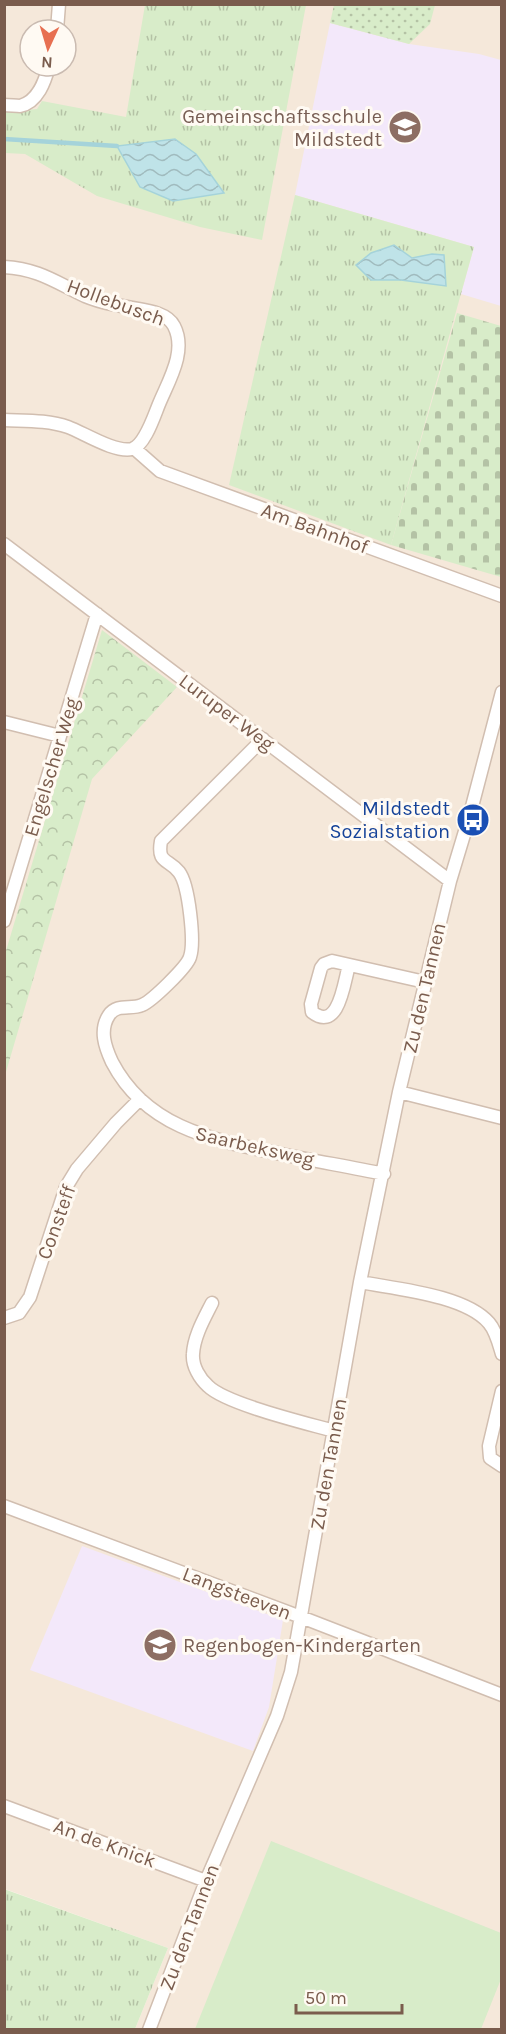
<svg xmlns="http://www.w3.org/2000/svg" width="506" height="2034" viewBox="0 0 506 2034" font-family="Karla,sans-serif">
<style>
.residential{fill:#f5e8da;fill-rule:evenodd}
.education{fill:#f3e8fa}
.grass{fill:url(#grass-tufts)}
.forest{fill:url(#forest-crowns)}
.cemetery{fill:url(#cemetery-stones)}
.park{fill:url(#park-dots)}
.pitch{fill:#d8ecc9}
.water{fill:url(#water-waves);stroke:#a5d3da;stroke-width:1.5}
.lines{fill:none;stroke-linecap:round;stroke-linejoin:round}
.stream{stroke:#a5d3da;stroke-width:4.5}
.minor-casing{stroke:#d1beb0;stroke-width:15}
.minor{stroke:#fff;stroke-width:12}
.labels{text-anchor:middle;stroke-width:6;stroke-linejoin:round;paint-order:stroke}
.education-label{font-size:20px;fill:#785e54;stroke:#fffaf3;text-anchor:end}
.street-label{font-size:20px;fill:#7a5c4d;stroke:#fffaf3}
.transit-label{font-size:20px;fill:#164399;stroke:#fffaf3;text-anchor:end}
</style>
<defs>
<pattern id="grass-tufts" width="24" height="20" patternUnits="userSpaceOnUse" patternTransform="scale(1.5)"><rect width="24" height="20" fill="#d8ecc9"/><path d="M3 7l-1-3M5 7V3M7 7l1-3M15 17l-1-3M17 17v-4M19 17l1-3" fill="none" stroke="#b4c2a5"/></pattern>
<pattern id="forest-crowns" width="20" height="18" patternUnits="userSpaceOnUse" patternTransform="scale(1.5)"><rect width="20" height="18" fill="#d8ecc9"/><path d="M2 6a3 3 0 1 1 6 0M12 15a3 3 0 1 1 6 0" fill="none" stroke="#b4c2a5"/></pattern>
<pattern id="cemetery-stones" width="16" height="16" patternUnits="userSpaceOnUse" patternTransform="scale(1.5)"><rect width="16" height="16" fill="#d8ecc9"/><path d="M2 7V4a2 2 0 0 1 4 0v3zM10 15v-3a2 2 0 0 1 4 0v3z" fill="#b4c2a5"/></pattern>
<pattern id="park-dots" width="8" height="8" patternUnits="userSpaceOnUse" patternTransform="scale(1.5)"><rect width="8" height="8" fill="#d8ecc9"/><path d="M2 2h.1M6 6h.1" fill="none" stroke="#b4c2a5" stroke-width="1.8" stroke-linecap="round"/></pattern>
<pattern id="water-waves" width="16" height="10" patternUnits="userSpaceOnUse" patternTransform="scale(1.5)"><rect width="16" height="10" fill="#bfe3e8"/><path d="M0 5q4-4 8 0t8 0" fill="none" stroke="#a0bbbe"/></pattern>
</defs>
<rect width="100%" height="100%" fill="#fdf6ec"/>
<path class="residential" d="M4 5H501V2029H135L168 1948 5 1889ZM30 30H66V66H30Z"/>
<path class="education" d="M330 23 409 44 479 54 501 60V306L461 294 474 247 295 195Z
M82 1546 283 1620 269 1707 253 1751 30 1670Z"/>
<path class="grass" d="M145 5H306L262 240 200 227 97 196 25 154 5 153 4 112 37 109 42 101 126 117Z
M295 195 474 247 391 545 229 485Z
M4 1889 168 1948 135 2029H5Z"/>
<path class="forest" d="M102 630 177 687 92 779 6 1072 4 1071 5 954Z"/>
<path class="cemetery" d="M457 313 501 326V577L391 545Z"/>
<path class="park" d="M334 5V4L435 5 430 24 409 44 330 23Z"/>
<path class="pitch" d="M271 1841 501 1933V1979L481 2029H195Z"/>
<path class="water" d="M175 139 196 154 224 193 173 201 140 187 117 146Z
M394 245 412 258 432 254 444 255 446 286 401 280H371L356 265 371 253Z"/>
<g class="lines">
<path class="stream" d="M4 139 117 146"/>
<g class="minor-casing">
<path id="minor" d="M57 30 59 4
M4 105C9 105 16 106 20 106 38 102 45 81 49 66
M4 267C39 269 55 282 85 296 102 303 120 306 138 309 150 311 168 314 174 326 187 351 169 380 159 404 154 416 145 445 132 449 115 453 84 433 68 427 48 420 25 421 4 420
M135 449 160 471 502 596
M4 544 450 881
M4 722 60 736
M263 739 161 841C157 864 168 858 179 872 189 885 195 942 190 957 187 967 152 1001 142 1005 131 1010 117 1003 109 1015 99 1030 105 1047 112 1062 147 1129 214 1140 281 1154 315 1161 350 1167 384 1174
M4 921 97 614
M349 965C344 982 339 1033 312 1012L311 1004 321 968 324 964 332 961 425 982
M399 1092 502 1118
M360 1282C396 1289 465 1295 489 1323 496 1331 499 1344 502 1354
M212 1303C204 1319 194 1336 193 1354 192 1366 200 1379 208 1386 226 1404 306 1423 334 1431
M4 1318 19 1313 30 1297 66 1187 77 1169 116 1123 140 1099
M502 1391 489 1446 490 1458 502 1466
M4 1506 301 1617 502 1695
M4 1806 206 1881
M149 2030 206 1881 277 1716 291 1672 360 1282 399 1092 450 881 469 818 502 692"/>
</g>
<use href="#minor" class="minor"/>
</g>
<defs>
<g id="school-disc" transform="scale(1.725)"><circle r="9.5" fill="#8d6e63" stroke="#fffaf3"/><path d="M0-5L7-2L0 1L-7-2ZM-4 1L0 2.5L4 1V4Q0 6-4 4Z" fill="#fff"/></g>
<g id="bus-disc" transform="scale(1.725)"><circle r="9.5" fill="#1a4fb4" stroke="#fffaf3"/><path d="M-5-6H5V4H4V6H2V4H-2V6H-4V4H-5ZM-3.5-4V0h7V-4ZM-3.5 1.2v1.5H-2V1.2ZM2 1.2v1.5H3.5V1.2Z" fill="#fff"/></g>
</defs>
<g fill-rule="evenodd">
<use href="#school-disc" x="405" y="127"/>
<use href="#bus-disc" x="473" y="820"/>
<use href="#school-disc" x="160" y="1645"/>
</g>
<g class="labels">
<g class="education-label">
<text x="382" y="123">Gemeinschaftsschule<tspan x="382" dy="23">Mildstedt</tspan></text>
<text x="183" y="1652" text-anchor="start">Regenbogen-Kindergarten</text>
</g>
<g class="street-label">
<text transform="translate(116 302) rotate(20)" y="7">Hollebusch</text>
<text transform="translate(315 528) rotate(20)" y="7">Am Bahnhof</text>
<text transform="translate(227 712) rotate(37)" y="7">Luruper Weg</text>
<text transform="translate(51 767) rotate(-73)" y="7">Engelscher Weg</text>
<text transform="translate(424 988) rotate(-77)" y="7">Zu den Tannen</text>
<text transform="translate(255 1146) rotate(13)" y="7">Saarbeksweg</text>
<text transform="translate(56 1222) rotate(-70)" y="7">Consteff</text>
<text transform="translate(328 1464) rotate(-80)" y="7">Zu den Tannen</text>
<text transform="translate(237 1593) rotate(21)" y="7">Langsteeven</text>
<text transform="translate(105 1843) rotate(20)" y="7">An de Knick</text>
<text transform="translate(189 1927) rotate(-69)" y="7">Zu den Tannen</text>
</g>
<g class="transit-label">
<text x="450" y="815">Mildstedt<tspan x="450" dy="23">Sozialstation</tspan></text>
</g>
</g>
<rect width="506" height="2034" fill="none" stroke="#7a5c4d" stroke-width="12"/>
<g transform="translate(48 48) rotate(184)"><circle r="28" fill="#fffaf3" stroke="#cabbb1" stroke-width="1.5"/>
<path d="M0-4.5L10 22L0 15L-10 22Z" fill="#e76f51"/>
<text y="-9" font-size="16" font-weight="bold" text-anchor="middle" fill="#7a5c4d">N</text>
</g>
<path d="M296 2004v9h106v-9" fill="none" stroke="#7a5c4d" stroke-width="3"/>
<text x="305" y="2004" font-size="18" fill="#7a5c4d" stroke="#fffaf3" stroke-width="4.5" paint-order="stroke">50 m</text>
</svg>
